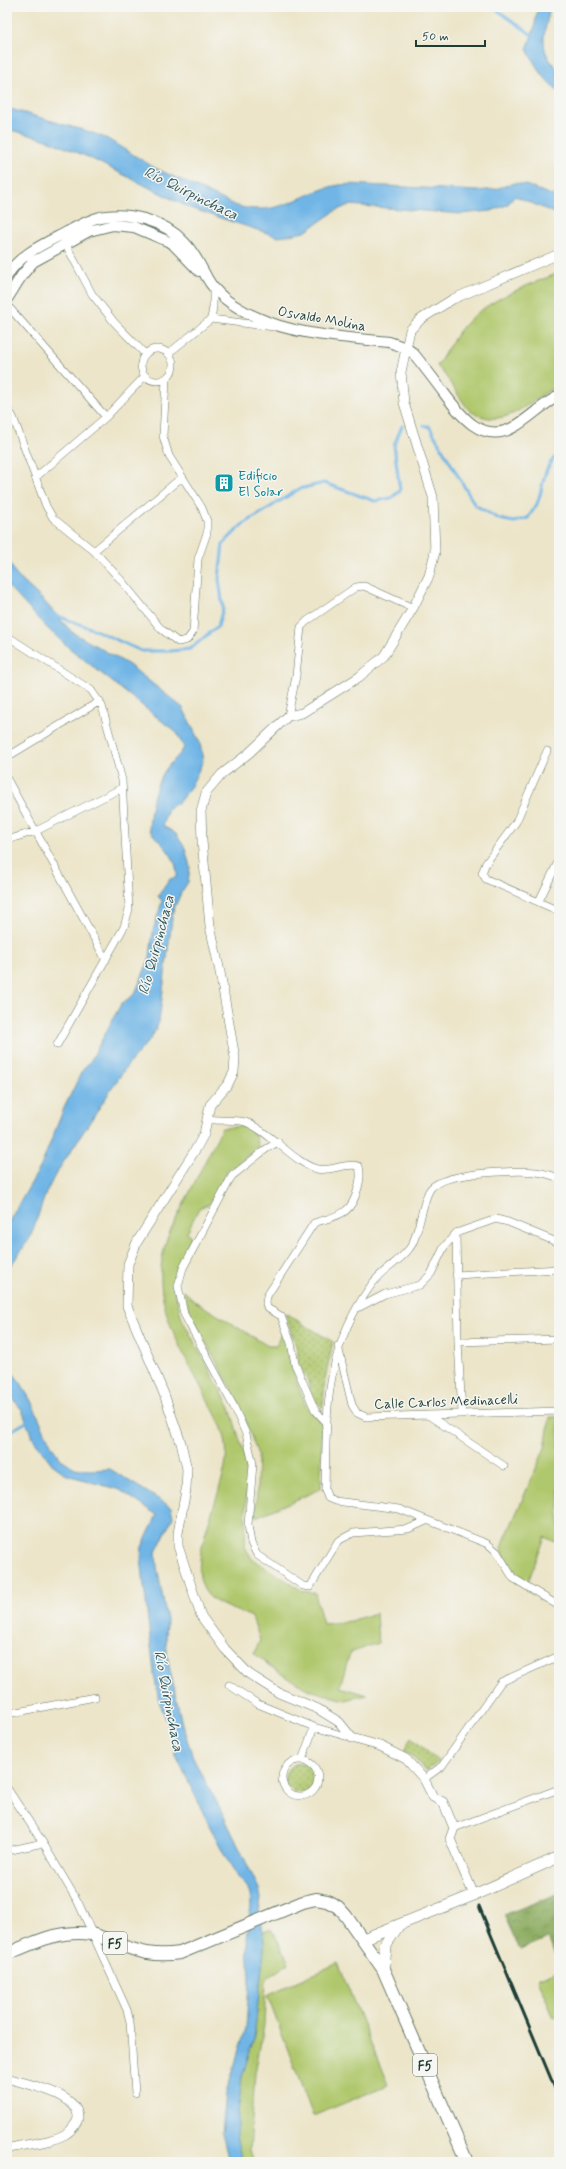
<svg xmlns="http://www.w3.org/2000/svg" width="566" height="2169" viewBox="0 0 566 2169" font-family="Mynerve,sans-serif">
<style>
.grass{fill:#b0c86d;stroke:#688250}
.forest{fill:url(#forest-crowns);stroke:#56744a}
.park{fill:url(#park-dots);stroke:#688250}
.water{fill:#70b5e6;stroke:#48798d}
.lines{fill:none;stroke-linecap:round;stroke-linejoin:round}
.stream{stroke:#70b5e6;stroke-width:3}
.minor-casing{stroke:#677868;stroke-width:8}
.tertiary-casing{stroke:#677868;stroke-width:10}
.secondary-casing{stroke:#677868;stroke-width:12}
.primary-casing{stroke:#677868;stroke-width:12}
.trunk-casing{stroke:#677868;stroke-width:14}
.minor{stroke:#fff;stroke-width:7}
.tertiary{stroke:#fff;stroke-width:9}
.secondary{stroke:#fff;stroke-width:10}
.primary{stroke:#fff;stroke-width:11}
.trunk{stroke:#fff;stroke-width:12}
.rail{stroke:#1f3d34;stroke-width:3}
.labels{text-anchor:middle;stroke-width:3;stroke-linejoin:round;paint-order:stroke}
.shield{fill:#f6f6f2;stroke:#60746d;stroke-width:1}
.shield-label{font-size:13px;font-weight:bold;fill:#1f3d34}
.street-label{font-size:14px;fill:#1f3d34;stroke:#f6f6f2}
.culture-label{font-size:14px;fill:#0d838f;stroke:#f6f6f2;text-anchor:start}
.water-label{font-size:15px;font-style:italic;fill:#335b60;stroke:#f6f6f2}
</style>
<defs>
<pattern id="forest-crowns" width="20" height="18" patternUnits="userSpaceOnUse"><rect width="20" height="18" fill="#8cac60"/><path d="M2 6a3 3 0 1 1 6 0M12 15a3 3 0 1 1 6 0" fill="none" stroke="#728d50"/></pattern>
<pattern id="park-dots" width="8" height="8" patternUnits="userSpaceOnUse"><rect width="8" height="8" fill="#b0c86d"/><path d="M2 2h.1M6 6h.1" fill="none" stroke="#8fa45a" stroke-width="1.8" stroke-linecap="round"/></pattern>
</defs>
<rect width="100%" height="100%" fill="#f6f6f2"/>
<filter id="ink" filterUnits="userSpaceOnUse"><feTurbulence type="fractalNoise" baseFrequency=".025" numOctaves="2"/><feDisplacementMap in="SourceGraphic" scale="8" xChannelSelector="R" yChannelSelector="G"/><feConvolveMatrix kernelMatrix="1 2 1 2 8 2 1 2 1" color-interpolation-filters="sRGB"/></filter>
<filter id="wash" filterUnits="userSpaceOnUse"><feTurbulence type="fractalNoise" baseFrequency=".012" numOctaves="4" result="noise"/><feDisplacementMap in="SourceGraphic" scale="16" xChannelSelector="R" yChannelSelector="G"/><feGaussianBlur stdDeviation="0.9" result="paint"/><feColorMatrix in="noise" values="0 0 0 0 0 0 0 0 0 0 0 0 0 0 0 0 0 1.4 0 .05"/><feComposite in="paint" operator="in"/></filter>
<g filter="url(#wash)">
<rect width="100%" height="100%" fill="#ece5c9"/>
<path class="grass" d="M559 273V385C535 396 510 427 481 416 478 415 473 413 470 411 458 397 450 379 437 366 447 350 456 333 469 320 494 297 528 285 559 273Z
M245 1126 255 1135 258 1147 227 1172 209 1204 199 1208 187 1232 191 1237 176 1269 173 1284 182 1319 230 1408 247 1464 245 1547 252 1559 303 1591 315 1593 323 1624 350 1621 376 1613 378 1643 350 1653 340 1687 367 1695 345 1700 309 1690 273 1669 254 1653 260 1640 252 1617C241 1612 220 1606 211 1598 176 1568 232 1486 226 1445 224 1426 213 1410 204 1393 176 1340 144 1290 171 1229L222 1128Z
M183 1290 196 1302 268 1346H276L283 1329 292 1369 305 1404 322 1424 321 1489 256 1517 258 1455 239 1403 190 1313Z
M550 1417H559V1544L545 1537 528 1582 511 1571 501 1548 545 1448Z
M271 1928 289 1963 266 1979 264 2025 255 2073 250 2151 254 2162H242L236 2136 237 2121 242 2077 254 2038 265 1940 264 1931Z
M338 1963 388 2085 313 2116 267 1995Z
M559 1970V2016L554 2018 537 1979Z"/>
<path class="forest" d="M559 1893 558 1962 548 1938 520 1950 504 1915Z"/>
<path class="park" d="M285 1313 333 1342 325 1379 323 1408 310 1396 308 1381 298 1363V1352Z
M411 1737 439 1762 426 1771 413 1757 404 1751Z
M285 1778a15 15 0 1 1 30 0a15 15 0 1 1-30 0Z"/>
<path class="water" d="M538 7H550C545 34 536 49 559 70V91C544 80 535 66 527 49L534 29Z
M7 108 90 132 106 138 155 168 237 206C281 218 300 192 339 185 355 183 373 186 388 186 418 188 448 189 477 191L495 189 515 183 526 185 559 198V215L515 196 507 205 490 211 461 214 349 205 335 211 305 232 279 237 190 208 88 157 47 140 7 129Z
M7 557 16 575 42 599 72 632 129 665 183 708 200 743 203 761 191 786 178 803 168 808 163 824 165 827 176 834 185 848 190 867 188 882 181 893 173 911 159 1022 152 1037 126 1067 55 1175 46 1193 30 1238 7 1271V1225L41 1166 64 1108 82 1071 91 1060 121 1004 135 994 150 957 153 931 162 901 158 896 170 879 177 877C178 856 161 844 149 830 150 811 153 788 164 772 169 763 179 757 184 748L177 733 68 647 46 627 7 585Z
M7 1366 21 1383 31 1401 52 1447 61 1459 75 1468 89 1470 110 1469 171 1507 173 1517 156 1552 157 1567 167 1620 166 1640 168 1661 182 1724 194 1760 219 1806 259 1889 261 1898 259 1912 265 1940 254 2038 242 2077 237 2121 236 2136 242 2162H229L222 2133 226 2093 246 2028 249 1982 247 1939 251 1905 250 1895 247 1887 233 1870 210 1827 175 1753 173 1737 159 1701 154 1674 141 1558 142 1547 157 1515 120 1490 67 1475 52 1464 32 1437 22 1410 7 1391Z"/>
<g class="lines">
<path class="stream" d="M493 7 535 37
M424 426H429L475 505 499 519 514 522 528 518C531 513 534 509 537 504 544 487 542 466 559 454
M52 614 93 629 141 651H171L190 649 218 626 223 608 219 579 223 544 242 525 299 489 324 483 375 501 391 498 400 491 394 445 402 426
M7 1433 30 1420"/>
</g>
</g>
<g filter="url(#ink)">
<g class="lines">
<g class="minor-casing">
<path id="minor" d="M64 241 92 294 114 322 145 354
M7 305 106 417
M211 319 274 327
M141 365a16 16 0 1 1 32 0a16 16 0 1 1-32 0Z
M169 353 211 319 213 307V286
M7 407 13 417 46 506 53 518 94 551 121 580 161 629 178 642 187 640 193 632 198 559 207 533V521L202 508 169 456 163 436 166 379
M36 477 106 417 145 376
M94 551 182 477
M7 636 91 690 102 706 122 780 129 909 124 927 57 1045
M288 716 296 676 301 627 307 621 356 587 364 586 413 608
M547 751 516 822 486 863 482 873 486 879 559 911
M7 757 100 701
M7 779 106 960
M7 840 36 831 122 788
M539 901 559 860
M208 1119C220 1122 237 1118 248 1123 269 1132 298 1165 317 1169 331 1172 345 1162 359 1166 361 1175 360 1180 358 1188 351 1216 338 1215 314 1223L267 1296 266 1303 267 1308 281 1316 291 1343 295 1364 315 1410 327 1423
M278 1142 266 1149 232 1176 183 1268 178 1286 184 1314 234 1407 246 1434 253 1464 248 1525 251 1543 257 1555 303 1586 310 1587 338 1541 353 1533 408 1529 426 1521
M559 1178C551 1175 544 1173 536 1172 515 1170 438 1172 429 1191 421 1206 419 1237 409 1249 399 1262 382 1270 372 1284 323 1351 327 1412 325 1490L328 1498 335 1501 399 1509 488 1544 497 1552 513 1578 559 1606
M456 1275 559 1269
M356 1309 385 1294 420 1285 431 1274 444 1247 456 1233
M458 1342 559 1339
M338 1346 352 1405 357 1413 366 1417 559 1411
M462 1413 458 1342 456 1233 496 1219 508 1222 559 1243
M428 1415 504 1466
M229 1685 258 1704 314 1727 352 1738
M7 1714 95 1697
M302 1760 314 1727
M282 1778a18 18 0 1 1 36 0a18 18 0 1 1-36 0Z
M424 1779 442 1766 501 1682 559 1656
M7 1788 43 1843 78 1902 127 2010 130 2022 135 2093
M454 1828 559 1789
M7 1851 43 1843"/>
</g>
<g class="tertiary-casing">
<path id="tertiary" d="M474 1895 450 1839 454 1828 443 1802 433 1797 424 1779 406 1759 380 1746 352 1738 339 1722 318 1709 279 1693 249 1674 225 1649 201 1616 178 1546V1533L186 1490 187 1469 181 1443 164 1394 127 1306 128 1264 137 1242 197 1147 204 1134 210 1105 228 1084 234 1072 235 1058 220 972 210 926 202 841 201 811 206 793 222 774 249 753 288 716 302 713 359 677 384 656 413 608 429 576 435 552 433 497 404 403 401 372 410 330 421 319 453 299 559 254
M7 2078C26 2084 78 2093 78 2117 78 2122 71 2131 66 2134 48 2144 27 2143 7 2149"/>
</g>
<g class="secondary-casing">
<path id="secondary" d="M7 276C19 254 46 243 67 232 78 226 88 220 100 217 128 211 165 221 184 242 194 252 200 265 207 278 217 296 238 309 256 317 296 336 345 337 389 342L406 348 413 353C423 365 432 377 441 389 458 412 481 446 514 427 530 418 542 404 559 396
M7 299 22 275 33 262 89 231 113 225 134 227 172 243 199 271"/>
</g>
<g class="primary-casing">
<path id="primary" d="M363 1939 474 1895 559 1857
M383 1969 385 1946 398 1926"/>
</g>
<g class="trunk-casing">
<path id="trunk" d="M7 1954C35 1942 61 1929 92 1934 100 1936 108 1940 115 1943 139 1952 154 1957 180 1953L303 1902 316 1899 327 1901 338 1907 346 1916 383 1969 467 2162"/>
</g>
<use href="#minor" class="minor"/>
<use href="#tertiary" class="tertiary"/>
<use href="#secondary" class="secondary"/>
<use href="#primary" class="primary"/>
<use href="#trunk" class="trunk"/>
<path class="rail" d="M479 1906 559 2098"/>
</g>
</g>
<defs>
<g id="building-square" transform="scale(1)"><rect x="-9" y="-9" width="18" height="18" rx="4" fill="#0f9aa8" stroke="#f6f6f2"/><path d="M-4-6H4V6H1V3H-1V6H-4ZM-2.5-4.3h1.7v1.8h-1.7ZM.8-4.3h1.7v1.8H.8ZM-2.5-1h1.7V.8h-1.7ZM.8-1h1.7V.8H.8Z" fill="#fff"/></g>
</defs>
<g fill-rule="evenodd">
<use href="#building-square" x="224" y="483"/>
</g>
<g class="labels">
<g class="shield">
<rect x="103" y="1932" width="24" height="22" rx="3"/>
<rect x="413" y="2054" width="24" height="22" rx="3"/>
</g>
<g class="shield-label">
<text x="115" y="1948">F5</text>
<text x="425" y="2070">F5</text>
</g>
<g class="street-label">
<text transform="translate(322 318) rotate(10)" y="5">Osvaldo Molina</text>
<text transform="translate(446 1401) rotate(-2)" y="5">Calle Carlos Medinacelli</text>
</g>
<g class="culture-label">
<text x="238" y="480">Edificio<tspan x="238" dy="16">El Solar</tspan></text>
</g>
<g class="water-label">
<text transform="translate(191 193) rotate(26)" y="5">Río Quirpinchaca</text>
<text transform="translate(156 945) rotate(-75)" y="5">Río Quirpinchaca</text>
<text transform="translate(169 1701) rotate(79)" y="5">Río Quirpinchaca</text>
</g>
</g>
<rect width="566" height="2169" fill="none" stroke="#f6f6f2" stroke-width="24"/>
<path d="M416 40v6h69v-6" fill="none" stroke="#1f3d34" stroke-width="2"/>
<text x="422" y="40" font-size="12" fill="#1f3d34" stroke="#f6f6f2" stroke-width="3" paint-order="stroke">50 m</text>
</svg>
